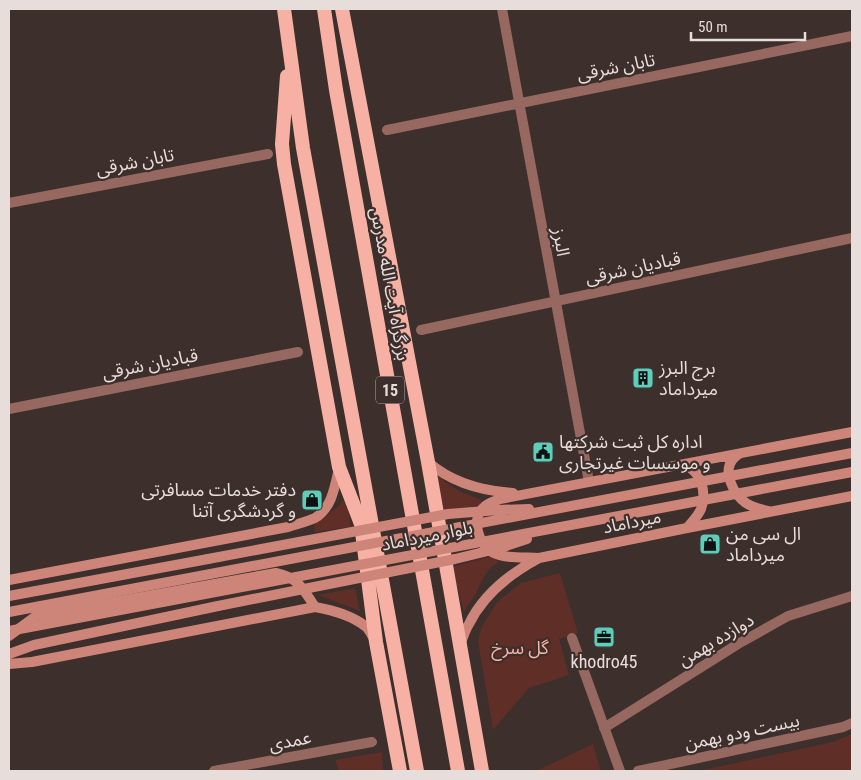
<svg xmlns="http://www.w3.org/2000/svg" width="861" height="780" viewBox="0 0 861 780" font-family="'Roboto Condensed','Noto Sans Arabic',sans-serif">
<style>
.green{fill:#5e2e27}
.lines{fill:none;stroke-linecap:round;stroke-linejoin:round}
.minor{stroke:#966860;stroke-width:10}
.secondary{stroke:#ce8579;stroke-width:10}
.trunk{stroke:#f6b0a4;stroke-width:14}
.secondary-bridge{stroke:#ce8579;stroke-width:10}
.labels{text-anchor:middle;stroke-width:4.5;stroke-linejoin:round;paint-order:stroke}
.shield{fill:#3d2f2c;stroke:#b4a9a6;stroke-width:1}
.shield-label{font-size:16px;font-weight:bold;fill:#e7dddb}
.street-label{font-size:18px;fill:#e7dddb;stroke:#3d2f2c}
.poi-label{font-size:18px;fill:#e7dddb;stroke:#3d2f2c;text-anchor:start}
.park-label{font-size:18px;fill:#fab4a7;stroke:#3d2f2c}
</style>
<rect width="100%" height="100%" fill="#3d2f2c"/>
<path class="green" d="M435 473 448 484 461 492 482 500 479 506 441 510Z
M346 497 351 527 315 532 314 522C327 516 338 509 346 497Z
M493 556 499 562C485 569 482 582 475 595 471 601 467 606 464 612L452 567Z
M560 573 578 633 559 639 569 675 529 688 493 730 478 642 481 628 497 602 521 583Z
M355 588 360 611 318 595Z
M852 734V771H698L833 742Z
M593 744 601 771H536Z
M382 752 383 771H339L335 760Z"/>
<g class="lines">
<path class="minor" d="M502 9 589 482
M387 130 852 36
M9 203 268 154
M421 330 852 238
M9 409 298 352
M572 638 620 771
M604 728 738 644 788 616 852 596
M214 771 372 742
M638 771 843 727 852 723"/>
<path class="secondary" d="M739 454C737 455 735 457 733 459 722 472 734 495 746 503 753 508 761 509 768 511
M428 462C452 483 482 491 513 493
M682 465C701 468 707 492 701 509 698 516 692 522 687 528
M539 558C524 557 505 559 492 552 479 545 471 520 483 508 487 503 495 501 500 499L852 432
M9 580 288 527C297 524 306 522 315 518 332 508 335 486 339 468
M9 596 208 559
M9 636 36 616 276 573C299 578 303 589 315 607
M460 645C463 638 465 630 469 624 483 595 511 573 539 558L687 528 852 496
M9 654 34 645 218 606
M9 664 32 662 315 607C332 610 351 615 365 626 369 629 371 634 374 639"/>
<path class="trunk" d="M284 9 303 148 417 771
M324 9 336 90 458 771
M342 9 428 462 482 771
M287 76 282 144 284 164 339 467 361 524 376 642 400 771"/>
<path class="secondary-bridge" d="M208 559 448 514 498 510 529 509
M218 606 455 559 500 548 527 539
M9 612 852 453
M9 631 852 472"/>
</g>
<defs>
<g id="building-square" transform="scale(1.125)"><rect x="-9" y="-9" width="18" height="18" rx="4" fill="#5cceba" stroke="#3d2f2c"/><path d="M-4-6H4V6H1V3H-1V6H-4ZM-2.5-4.3h1.7v1.8h-1.7ZM.8-4.3h1.7v1.8H.8ZM-2.5-1h1.7V.8h-1.7ZM.8-1h1.7V.8H.8Z" fill="#111"/></g>
<g id="civic-square" transform="scale(1.125)"><rect x="-9" y="-9" width="18" height="18" rx="4" fill="#5cceba" stroke="#3d2f2c"/><path d="M-.6-6.5H3V-4.5H.6V-3L4-1V1h2V6H-6V1h2V-1L-.6-3ZM-1.2 2.5V6h2.4V2.5Z" fill="#111"/></g>
<g id="shop-square" transform="scale(1.125)"><rect x="-9" y="-9" width="18" height="18" rx="4" fill="#5cceba" stroke="#3d2f2c"/><path d="M-5-2.5h2.3a2.7 3.5 0 0 1 5.4 0H5L5.5 6h-11ZM-1.5-2.5h3a1.5 2.3 0 0 0-3 0Z" fill="#111"/></g>
<g id="office-square" transform="scale(1.125)"><rect x="-9" y="-9" width="18" height="18" rx="4" fill="#5cceba" stroke="#3d2f2c"/><path d="M-6-3h4V-5.5h4V-3h4V5H-6ZM-1-4.5V-3h2v-1.5ZM-6 0V1H6V0Z" fill="#111"/></g>
</defs>
<g fill-rule="evenodd">
<use href="#building-square" x="643" y="378"/>
<use href="#civic-square" x="543" y="452"/>
<use href="#shop-square" x="312" y="500"/>
<use href="#shop-square" x="710" y="544"/>
<use href="#office-square" x="604" y="637"/>
</g>
<g class="labels">
<rect class="shield" x="376" y="376.5" width="28" height="27" rx="4"/>
<g class="shield-label">
<text x="390" y="396">15</text>
</g>
<g class="street-label">
<text transform="translate(616 67) rotate(-11)" y="6">تابان شرقی</text>
<text transform="translate(135 162) rotate(-11)" y="6">تابان شرقی</text>
<text transform="translate(561 242) rotate(80)" y="6">البرز</text>
<text transform="translate(633 268) rotate(-12)" y="6">قبادیان شرقی</text>
<text transform="translate(390 284) rotate(80)" y="6">بزرگراه آیت الله مدرس</text>
<text transform="translate(150 364) rotate(-11)" y="6">قبادیان شرقی</text>
<text transform="translate(632 522) rotate(-11)" y="6">میرداماد</text>
<text transform="translate(427 536) rotate(-11)" y="6">بلوار میرداماد</text>
<text transform="translate(716 640) rotate(-31)" y="6">دوازده بهمن</text>
<text transform="translate(742 732) rotate(-12)" y="6">بیست ودو بهمن</text>
<text transform="translate(290 741) rotate(-11)" y="6">عمدی</text>
</g>
<g class="poi-label">
<text x="659" y="374">برج البرز<tspan x="659" dy="21">میرداماد</tspan></text>
<text x="559" y="448">اداره کل ثبت شرکتها<tspan x="559" dy="21">و موسسات غیرتجاری</tspan></text>
<text x="296" y="496" text-anchor="end">دفتر خدمات مسافرتی<tspan x="296" dy="21">و گردشگری آتنا</tspan></text>
<text x="726" y="540">ال سی من<tspan x="726" dy="21">میرداماد</tspan></text>
<text x="604" y="668" text-anchor="middle">khodro45</text>
</g>
<g class="park-label">
<text x="520" y="654">گل سرخ</text>
</g>
</g>
<rect width="861" height="780" fill="none" stroke="#e7dddb" stroke-width="20"/>
<path d="M691 32v8h114v-8" fill="none" stroke="#e7dddb" stroke-width="2.5"/>
<text x="698" y="32" font-size="15" fill="#e7dddb" stroke="#3d2f2c" stroke-width="4" paint-order="stroke">50 m</text>
</svg>
